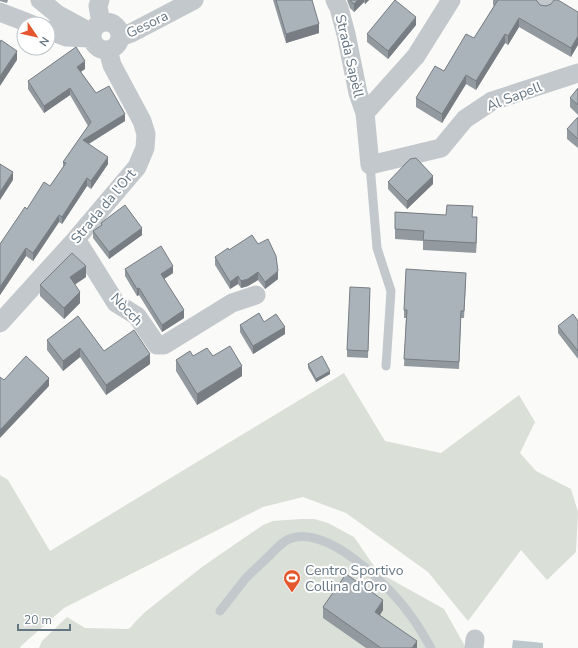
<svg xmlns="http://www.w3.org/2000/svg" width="578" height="648" viewBox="0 0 578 648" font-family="'Nunito Sans',sans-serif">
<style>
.green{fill:#dadfd7}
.water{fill:#bbc7cb}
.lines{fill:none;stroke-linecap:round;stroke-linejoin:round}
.lane{stroke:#c3c8cc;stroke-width:9}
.street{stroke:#c3c8cc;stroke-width:19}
.wall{fill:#929a9f}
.shaded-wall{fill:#777d82}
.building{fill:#aab3b9;stroke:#777d82}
.labels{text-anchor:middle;stroke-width:4;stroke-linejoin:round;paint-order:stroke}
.street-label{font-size:14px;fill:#657683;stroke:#fff}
.poi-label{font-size:14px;fill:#657683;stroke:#fff;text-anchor:start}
</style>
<rect width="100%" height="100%" fill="#fafaf8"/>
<path class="green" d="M344 373 385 441 441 453 519 395 535 422 520 453 536 471 571 489 578 512 576 552 547 580 521 550 468 621 428 572 346 513 303 497 263 507 64 608 21 646 20 648H0V475L8 480 50 551Z
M301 519H314L328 523 354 537 376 569 385 576 444 609 466 648H39L42 641 67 617 85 628 128 629 131 627 136 621 145 612 202 567 263 525 273 521Z"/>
<path class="water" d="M513 640 543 643V648H512Z"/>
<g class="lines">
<path class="lane" d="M370 165 377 248 391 291 386 366
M220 611C229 600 237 589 246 578 254 570 263 562 271 554 276 549 282 542 289 539 327 524 388 585 408 612 417 623 424 636 431 648"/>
<path class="street" d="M40 0 57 14 92 33
M100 0 98 6 101 23
M335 0 339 8 346 34 358 93 365 113 370 165 441 148 465 119 492 101 578 73
M545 4 547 0
M0 12 31 24
M92 36a14 14 0 1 1 28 0a14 14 0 1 1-28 0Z
M48 30 66 37 92 38
M120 37 131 33 194 0
M365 113 416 56 451 0
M76 239 116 303 137 316 157 345H164L232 303 256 295
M0 323 76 239 137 167 145 148 146 134 142 121 112 65 108 50
M474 648 475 639"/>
</g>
<path class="wall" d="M0 0H8L7 3 0 1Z
M273 0H312L319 33 286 43Z
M347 0H369L365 4 364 2 354 12 350 8Z
M493 0H536L540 5 578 12 571 57 519 27 508 45 505 43 476 90 466 84 442 123 416 107V98L444 71 474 38 494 6 493 5Z
M416 25 388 59 367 42V34Z
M85 69 81 72 96 93 125 121 89 144 108 164 91 189 87 186 62 224 59 222 33 261 26 256 0 295V244L27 209 50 186 63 167V162L88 126 70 95 44 113 28 89V81Z
M578 88V115L570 107V98Z
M578 117V148L567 139V129Z
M388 182 433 184 407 209 388 189Z
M395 212 473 217 477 227 476 253 423 250V241L395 239Z
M101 223 142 235 109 259 93 238V231L101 225Z
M229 250 278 279 265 289 258 280 248 286 241 288 238 284 230 289 215 265V257Z
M125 269 173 273 164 279 184 318 162 332 139 295 137 296 125 276Z
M86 277 75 284 80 303 64 319 40 296V285Z
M466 280 464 318H461L459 369 404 366 406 318H404V310Z
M370 295 368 358 347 357V350Z
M578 321V359L558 333V326Z
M264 322 285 334 253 354 240 332V325Z
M47 340 104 351 150 364 106 395 80 357 63 371 47 350Z
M193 356H213L242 376 197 405 176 371V360Z
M308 364 330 374 316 382 308 368Z
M323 607 383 610 380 615 417 648H366L323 618Z"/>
<path class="shaded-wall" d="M358 0H364V2L354 12V4Z
M365 0H369L365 4Z
M416 17V25L388 59V51Z
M519 18V27L508 45V36Z
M319 24V33L286 43V34Z
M505 34V43L476 90V81Z
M578 36V45L571 57V48Z
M17 51V60L0 86V76Z
M85 61V69L77 74V67Z
M466 75V84L442 123V114Z
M70 88V95L44 113V106Z
M125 114V121L83 147V140Z
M108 157V164L91 189V181Z
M13 172V180L0 200V192Z
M433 176V184L407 209V201Z
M87 178V186L62 224V217Z
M59 215V222L33 261V253Z
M477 217V227L476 253V243Z
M142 228V235L109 259V252Z
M26 248V256L0 295V287Z
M86 266V277L70 288V277Z
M173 266V273L161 281V274Z
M278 271V279L265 289V282Z
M258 272V280L248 286 241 288V281Z
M238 276V284L230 289V282Z
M139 288V295L137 296V289Z
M80 292V303L64 319V308Z
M184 310V318L162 332V325Z
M285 327V334L253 354V346Z
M80 348V357L63 371V361Z
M150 354V364L106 395V385Z
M242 366V376L197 405V394Z
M330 371V374L316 382V379Z
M49 378V386L0 438V430Z
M383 600V610L375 622V612Z
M417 641V648H412Z"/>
<path class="building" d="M276 0H312L319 24 286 34Z
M350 0H358L354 4Z
M395 0 416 17 388 51 367 34Z
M498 0H536L540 5 546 6 551 4 554 0H558L578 12V36L571 48 519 18 508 36 505 34 476 81 466 75 442 114 416 98 435 66 444 71 466 34 474 38Z
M1 40 17 51 0 76V43Z
M76 47 85 61 77 67 96 93 109 86 125 114 83 140 108 157 91 181 87 178 62 217 59 215 33 253 26 248 0 287V244L25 207 27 209 44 182 50 186 66 163 63 162 91 122 70 88 44 106 28 81Z
M578 88V105L570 98Z
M578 117V139L567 129Z
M416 158 433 176 407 201 388 182 410 159Z
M0 164 13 172 0 192Z
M125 205 142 228 109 252 93 231 102 225 101 223Z
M447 205 473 206 472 217H477L476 243 423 240 424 231 395 229V212L446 215Z
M252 235 258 244 268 239 276 256 278 271 265 282 258 272 248 279 241 281 238 276 230 282 215 257 228 248 229 250Z
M161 246 173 266 161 274 184 310 162 325 139 288 137 289 125 269Z
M72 253 86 266 70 277 80 292 64 308 40 285Z
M406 269 466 273 464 311H461L459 362 404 359 407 310H404Z
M350 287 370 288 368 351 347 350Z
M259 313 264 322 276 314 285 327 253 346 240 325Z
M573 314 578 321V351L558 326Z
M78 316 104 351 134 330 150 354 106 385 80 348 63 361 47 340Z
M230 346 242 366 197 394 176 360 190 351 193 356 207 348 213 356Z
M26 356 49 378 0 430V377L4 380Z
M322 356 330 371 316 379 308 364Z
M346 574 383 600 375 612 417 641 412 648H381L323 607Z"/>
<defs>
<g id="stadium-pin" transform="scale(0.9)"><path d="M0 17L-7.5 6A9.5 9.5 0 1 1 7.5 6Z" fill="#e4572e" stroke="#fff"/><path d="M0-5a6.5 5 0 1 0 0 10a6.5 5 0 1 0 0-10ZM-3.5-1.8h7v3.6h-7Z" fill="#fff"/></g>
</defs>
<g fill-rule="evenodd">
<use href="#stadium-pin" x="292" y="578"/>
</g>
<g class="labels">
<g class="street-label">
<text transform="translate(147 24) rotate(-26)" y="5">Gesora</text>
<text transform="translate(350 56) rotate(77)" y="5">Strada Sapèll</text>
<text transform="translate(514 96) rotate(-21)" y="5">Al Sapell</text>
<text transform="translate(103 206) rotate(-50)" y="5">Strada da l'Ort</text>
<text transform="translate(127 309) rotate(46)" y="5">Nòcch</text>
</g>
<g class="poi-label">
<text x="305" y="575">Centro Sportivo<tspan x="305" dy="16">Collina d'Oro</tspan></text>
</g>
</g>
<g transform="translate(36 36) rotate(124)"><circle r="19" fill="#ffffff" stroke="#c1c8cd"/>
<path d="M0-3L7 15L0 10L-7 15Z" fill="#e4572e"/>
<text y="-6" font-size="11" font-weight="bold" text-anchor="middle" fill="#657683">N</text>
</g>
<path d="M18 624v6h52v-6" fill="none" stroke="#657683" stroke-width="2"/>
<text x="24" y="624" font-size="12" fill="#657683" stroke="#ffffff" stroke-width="3" paint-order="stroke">20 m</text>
</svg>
